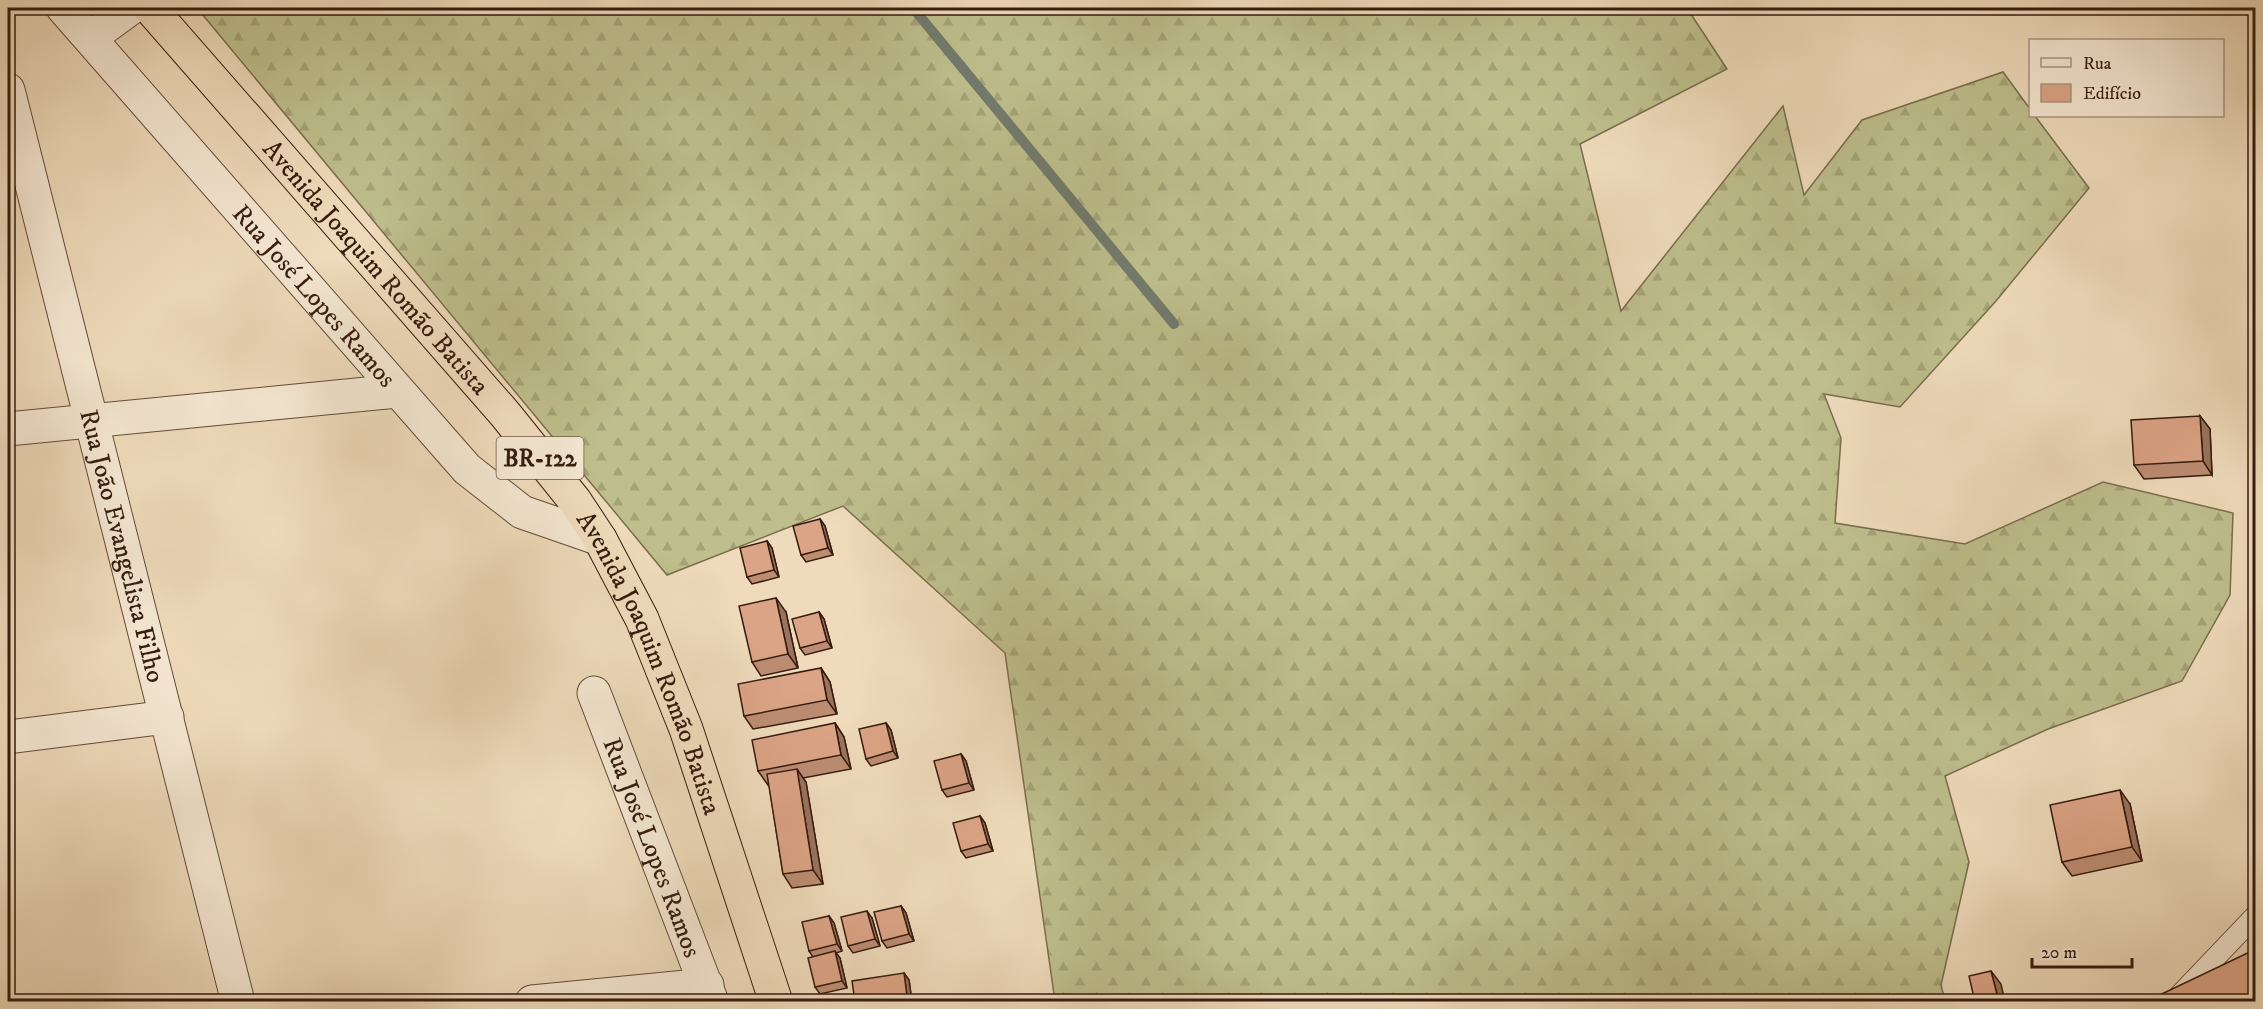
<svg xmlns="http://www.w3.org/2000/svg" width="2263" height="1009" viewBox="0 0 2263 1009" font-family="'IM FELL DW Pica',serif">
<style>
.forest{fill:url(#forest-firs);stroke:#7a6d4e;stroke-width:1.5}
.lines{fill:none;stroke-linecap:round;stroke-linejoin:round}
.stream{stroke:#727b6d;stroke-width:10}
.service-casing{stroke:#644b3a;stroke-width:22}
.minor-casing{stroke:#644b3a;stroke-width:35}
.trunk-casing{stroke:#361b0f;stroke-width:35}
.service{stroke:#f5e8d3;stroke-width:20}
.minor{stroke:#f5e8d3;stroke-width:33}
.trunk{stroke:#efdbbb;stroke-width:33}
.wall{fill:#bd8d73;stroke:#361b0f;stroke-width:1.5}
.shaded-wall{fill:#9a735e;stroke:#361b0f;stroke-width:1.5}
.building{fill:#dca486;stroke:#361b0f;stroke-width:1.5}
.labels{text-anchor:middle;stroke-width:4.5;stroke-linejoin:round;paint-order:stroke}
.shield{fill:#f5e8d3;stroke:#6f584a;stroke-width:1.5}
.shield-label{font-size:24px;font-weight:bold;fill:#361b0f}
.street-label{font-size:26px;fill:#361b0f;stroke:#f5e8d3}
</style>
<defs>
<pattern id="forest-firs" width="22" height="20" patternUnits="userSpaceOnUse" patternTransform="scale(1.5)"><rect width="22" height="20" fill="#bebf8d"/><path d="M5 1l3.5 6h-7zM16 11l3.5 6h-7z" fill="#a4a478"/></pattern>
</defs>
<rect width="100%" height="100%" fill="#efdbbb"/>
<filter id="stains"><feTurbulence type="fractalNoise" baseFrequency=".00333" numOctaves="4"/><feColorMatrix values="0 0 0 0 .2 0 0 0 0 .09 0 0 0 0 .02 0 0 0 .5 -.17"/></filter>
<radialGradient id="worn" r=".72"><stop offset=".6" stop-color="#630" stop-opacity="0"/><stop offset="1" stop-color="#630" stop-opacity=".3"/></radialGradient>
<path class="forest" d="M197 8H1687L1727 69 1580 144 1621 311 1783 106 1804 195 1862 120 2003 72 2030 109V116H2035L2089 188 1996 301 1900 407 1824 394 1841 438 1835 523 1965 544 2103 482 2233 513 2230 595 2182 681 2048 729 1945 776 1969 862 1941 985 1945 1001H1055L1005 653 843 506 667 575Z"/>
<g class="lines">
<path class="stream" d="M913 8 1174 324"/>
<g class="service-casing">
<path id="service" d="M2173 1002 2256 915"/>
</g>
<g class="minor-casing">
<g id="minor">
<path id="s1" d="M63 8 467 469 522 512 600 539"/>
<path d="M90 38 131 8"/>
<path id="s2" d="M8 90 238 1002"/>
<path d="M8 429 397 391"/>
<path id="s3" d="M594 693 712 1002"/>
<path d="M8 737 167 717"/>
<path d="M532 1002 707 985"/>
</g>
</g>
<g class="trunk-casing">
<g id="trunk">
<path id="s4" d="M150 8 505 414 575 501 600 539 642 619 686 729 776 1002"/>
</g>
</g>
<use href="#service" class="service"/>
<use href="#minor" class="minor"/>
<use href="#trunk" class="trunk"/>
</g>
<path class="wall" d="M2200 416 2210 429 2212 475 2144 479 2134 465Z
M820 519 825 526 833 555 806 562 801 555Z
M767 541 772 548 779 577 752 584 747 577Z
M786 612 798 668 761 676 752 662Z
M819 612 824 619 832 648 805 655 800 648Z
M821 668 830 682 837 714 753 729 744 716Z
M835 723 844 737 851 769 803 778 806 782 823 884 792 888 783 874 769 784 768 785 758 771Z
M886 723 891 730 898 758 871 766 866 759Z
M961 754 966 761 974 790 947 797 942 790Z
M2130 804 2142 861 2072 876 2062 862Z
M980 816 985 823 993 851 966 858 961 851Z
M901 906 906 913 914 941 887 948 882 941Z
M829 916 834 923 842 951 836 953 840 958 847 988 820 994 815 987 813 957 809 951Z
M872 918 880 946 853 953 848 946Z
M904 973 909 980 912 1002H855Z"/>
<path class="shaded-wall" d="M2200 416 2210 429 2212 475 2203 461Z
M820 519 825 526 833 555 828 548Z
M767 541 772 548 779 577 774 570Z
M776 598 786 612 798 668 788 654Z
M819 612 824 619 832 648 827 641Z
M821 668 830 682 837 714 827 700Z
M835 723 844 737 851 769 841 755Z
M886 723 891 730 898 758 893 751Z
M961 754 966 761 974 790 969 783Z
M797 769 806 782 823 884 813 870Z
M2120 790 2130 804 2142 861 2132 847Z
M980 816 985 823 993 851 988 844Z
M901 906 906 913 914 941 909 934Z
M867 911 872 918 880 946 875 939Z
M829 916 834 923 842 951 837 944Z
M835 951 840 958 847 988 842 981Z
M1991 971 2001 984 2005 1002H1999Z
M904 973 909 980 912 1002 907 996Z"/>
<path class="building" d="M2200 416 2203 461 2134 465 2131 420Z
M820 519 828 548 801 555 793 526Z
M767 541 774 570 747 577 740 548Z
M776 598 788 654 752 662 739 606Z
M819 612 827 641 800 648 792 619Z
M821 668 827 700 744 716 738 684Z
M835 723 841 755 758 771 752 740Z
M886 723 893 751 866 759 859 729Z
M961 754 969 783 942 790 934 761Z
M797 769 813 870 783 874 767 774Z
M2120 790 2132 847 2062 862 2050 805Z
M980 816 988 844 961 851 953 823Z
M901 906 909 934 882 941 874 912Z
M867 911 875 939 848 946 841 917Z
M829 916 837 944 809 951 802 922Z
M2256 949V1002H2147V1001Z
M835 951 842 981 815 987 808 958Z
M1991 971 1999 1002H1975L1969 976Z
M904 973 907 996 868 1002H855L852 981Z"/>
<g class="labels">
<rect class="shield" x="496.5" y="437" width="87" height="42" rx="4.5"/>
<g class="shield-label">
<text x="540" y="466">BR-122</text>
</g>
<g class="street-label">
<text dy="9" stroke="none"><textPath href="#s4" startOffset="344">Avenida Joaquim Romão Batista</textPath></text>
<text dy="9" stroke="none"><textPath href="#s1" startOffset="382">Rua José Lopes Ramos</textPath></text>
<text dy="9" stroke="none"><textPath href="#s2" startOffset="470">Rua João Evangelista Filho</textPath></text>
<text dy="9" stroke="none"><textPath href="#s4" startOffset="830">Avenida Joaquim Romão Batista</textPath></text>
<text dy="9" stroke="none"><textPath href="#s3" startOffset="165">Rua José Lopes Ramos</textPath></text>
</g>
</g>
<rect width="2263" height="1009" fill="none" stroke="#efdbbb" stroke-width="30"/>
<rect x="9" y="9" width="2245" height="991" fill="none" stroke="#361b0f" stroke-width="3"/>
<rect x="15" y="15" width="2233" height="979" fill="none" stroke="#361b0f" stroke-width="1.5"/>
<rect x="2029" y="39" width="195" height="78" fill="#f5e8d3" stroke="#a99685" stroke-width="1.5"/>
<rect x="2041" y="58" width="30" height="9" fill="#f5e8d3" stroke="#a99685" stroke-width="1.5"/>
<text x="2083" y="69" font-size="18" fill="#361b0f">Rua</text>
<rect x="2041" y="84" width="30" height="18" fill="#dca486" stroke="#a99685" stroke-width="1.5"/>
<text x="2083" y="99" font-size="18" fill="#361b0f">Edifício</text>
<path d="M2032 958v9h100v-9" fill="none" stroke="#361b0f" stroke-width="3"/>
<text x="2041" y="958" font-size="18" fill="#361b0f" stroke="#f5e8d3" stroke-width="4.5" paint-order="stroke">20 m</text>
<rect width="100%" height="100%" filter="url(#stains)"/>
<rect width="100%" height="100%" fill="url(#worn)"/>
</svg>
